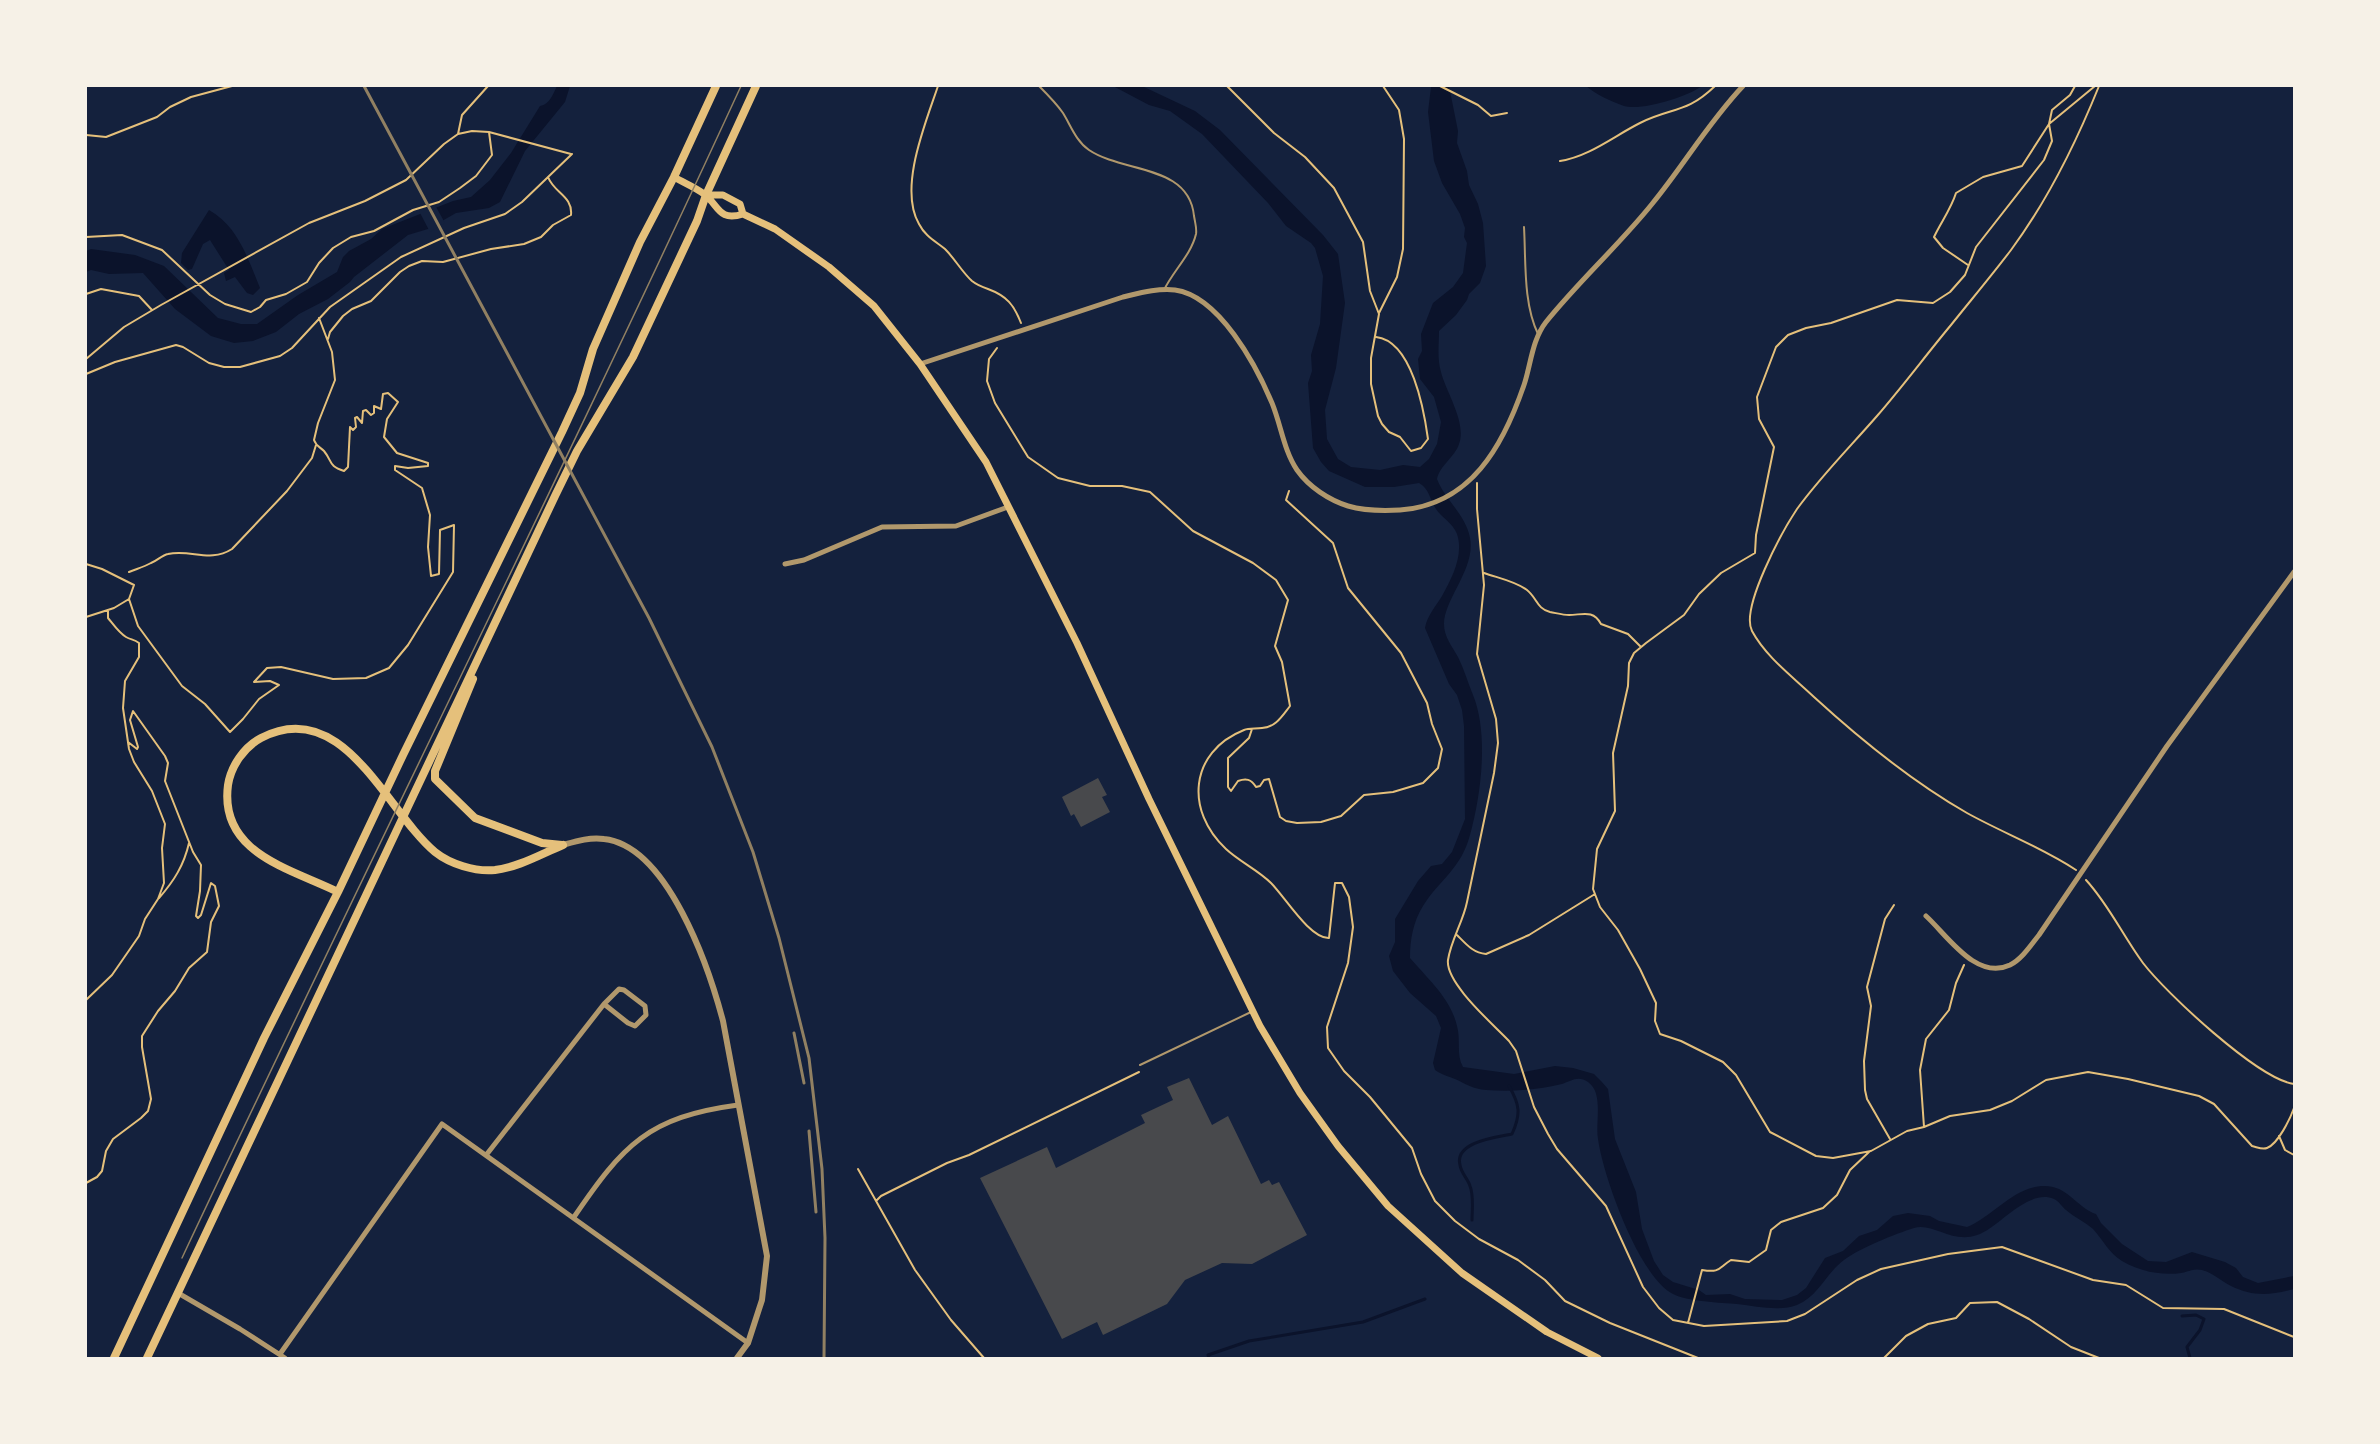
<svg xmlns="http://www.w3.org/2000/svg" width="2380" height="1444" viewBox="0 0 2380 1444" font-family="Commissioner,sans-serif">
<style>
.water{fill:#0b132b}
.pier{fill:#14213d}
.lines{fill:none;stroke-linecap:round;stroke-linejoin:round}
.stream{stroke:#0b132b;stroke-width:3}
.building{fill:#48494c}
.path{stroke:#e5c07b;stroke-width:2}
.service{stroke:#b1986c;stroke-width:2}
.minor{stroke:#b1986c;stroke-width:5}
.tertiary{stroke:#b1986c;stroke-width:6}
.secondary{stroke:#e5c07b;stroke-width:7}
.primary{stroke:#e5c07b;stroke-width:8}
.tram{stroke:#918062;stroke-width:1.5}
.rail{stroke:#918062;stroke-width:3}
</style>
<rect width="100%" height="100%" fill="#14213d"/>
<path class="water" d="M557 86H570L565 102 525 151 500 202 489 208 456 213 428 229 408 235 354 277 350 282 328 299 299 314 276 332 253 341 234 343 211 336 175 309 143 273 109 274 91 270 86 272V251L91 249 135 255 164 266 218 318 241 324H257L298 295 337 272 343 257 349 251 371 239 382 229 453 201 471 197 490 180 511 153 540 106C550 104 553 94 557 86Z
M1113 86H1142L1195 111 1220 130 1323 235 1338 254 1345 303 1336 368 1325 410 1327 439 1338 459 1351 467 1380 470 1403 465 1420 467 1429 459 1437 444 1441 422 1434 397 1420 379 1418 359 1422 351 1421 334 1433 303 1453 287 1463 273 1467 243 1464 237 1465 228 1460 214 1442 183 1434 161 1428 112 1431 87 1429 86H1449L1458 131 1457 143 1467 171 1469 185 1478 204 1483 223 1486 266 1480 283 1469 294 1467 300 1456 315 1439 331C1439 344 1437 359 1441 372 1446 392 1467 423 1459 444 1455 457 1440 465 1437 479 1445 500 1466 515 1470 538 1476 568 1444 599 1444 624 1444 637 1452 646 1458 657 1464 669 1468 683 1473 695 1489 734 1481 795 1470 835 1461 869 1440 879 1423 906 1413 922 1410 940 1410 958 1428 979 1451 999 1457 1026 1461 1040 1456 1055 1463 1067L1514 1074 1555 1066 1573 1068 1594 1074 1601 1081 1608 1089 1615 1139 1636 1192 1642 1229 1654 1261 1663 1275 1673 1282 1699 1290 1706 1295 1730 1294 1745 1299 1782 1300 1797 1295 1806 1288 1825 1258 1843 1251 1859 1236 1877 1230 1893 1216 1908 1213 1930 1216 1939 1221 1967 1227C1995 1216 2018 1180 2053 1187 2070 1191 2080 1209 2096 1214L2101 1223 2122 1244 2148 1261 2166 1262 2192 1252 2225 1262 2236 1268 2243 1277 2258 1283 2294 1276V1289C2271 1295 2253 1297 2231 1286 2221 1281 2213 1273 2202 1270 2194 1268 2188 1272 2181 1273 2162 1276 2138 1271 2122 1261 2109 1253 2103 1240 2093 1229 2085 1222 2074 1217 2066 1210 2062 1207 2059 1201 2054 1199 2027 1188 1999 1228 1977 1235 1952 1244 1932 1222 1914 1228 1895 1234 1860 1248 1844 1260 1826 1273 1819 1296 1797 1305 1778 1312 1757 1306 1737 1304 1722 1303 1686 1301 1673 1294 1639 1277 1603 1176 1598 1139 1595 1123 1604 1093 1588 1082 1578 1075 1571 1081 1562 1084 1538 1090 1510 1092 1486 1090 1473 1089 1466 1084 1455 1079 1448 1076 1442 1075 1435 1070L1433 1063 1441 1028 1436 1016 1410 993 1393 971 1389 956 1395 942V919L1418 881 1431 866 1442 864 1452 852 1465 819 1464 726 1462 710 1457 695 1449 684 1425 628C1427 616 1436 606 1442 596 1452 578 1464 555 1457 534 1453 523 1442 518 1436 509 1430 500 1429 488 1419 483L1394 487H1365L1329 471 1321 462 1313 448 1308 383 1312 371 1311 355 1320 324 1323 276 1315 248 1311 243 1286 226 1268 203 1202 134 1170 111 1149 105Z
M1586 86H1702C1687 97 1642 111 1624 106 1610 101 1597 95 1586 86Z
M209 210C238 226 248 259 260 288L253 295 247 293 235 277 226 281 224 273 229 270 210 240 203 244 192 269 188 270 181 263 182 253Z"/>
<path class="pier" d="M435 205 445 223 430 232 419 211Z"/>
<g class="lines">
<path class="stream" d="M1472 1220C1472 1210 1474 1196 1470 1186 1468 1179 1461 1173 1460 1165 1454 1142 1497 1137 1512 1134 1521 1114 1520 1105 1509 1086
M2182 1316 2196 1315 2204 1319 2200 1330 2187 1347 2190 1358
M1209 1358 1208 1355 1249 1341 1363 1322 1425 1299"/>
</g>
<path class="building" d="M1098 778 1107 795 1102 797 1110 812 1081 827 1074 814 1071 816 1062 797Z
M1189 1078 1212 1125 1228 1116 1261 1184 1269 1180 1272 1185 1279 1182 1307 1235 1252 1264 1222 1263 1185 1280 1167 1304 1103 1335 1097 1322 1062 1339 980 1178 1047 1147 1056 1168 1145 1123 1141 1115 1173 1100 1167 1087Z"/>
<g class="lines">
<path class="path" d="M938 86C926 122 898 188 919 224 925 236 935 241 945 249 955 259 962 272 972 281 977 285 982 287 988 289 1007 296 1014 305 1021 323
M1227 86 1274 133 1305 157 1334 188 1363 242 1370 291 1379 314 1371 358V384L1378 416 1382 424 1389 432 1400 437 1411 451 1421 448 1428 439C1424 410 1412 341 1376 337
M1440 86 1478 105 1491 116 1507 113
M2095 86 2049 124 2052 141 2044 160 1976 247 1965 275 1950 292 1933 303 1897 300 1831 323 1806 328 1788 335 1776 347 1757 397 1759 419 1774 447 1756 535 1755 553 1721 573 1699 594 1684 615 1646 643 1634 653 1629 663 1628 686 1613 753 1615 811 1597 849 1593 889 1600 907 1618 930 1640 969 1656 1003 1655 1021 1660 1034 1681 1041 1723 1062 1736 1075 1770 1132 1816 1156 1833 1158 1871 1151 1907 1131 1924 1127 1950 1116 1990 1110 2012 1101 2046 1080 2088 1072 2128 1079 2199 1096 2214 1104 2252 1146C2257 1147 2262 1150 2267 1148 2278 1144 2290 1119 2294 1108
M458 134 462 115 488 86
M86 135 106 137 157 117 170 107 191 97 232 86
M1560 161C1590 156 1614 136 1640 123 1672 107 1686 114 1715 86
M86 237 122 235 162 250 210 295 225 304 251 312 260 307 266 300 286 294 307 282 319 263 333 248 351 237 374 231 413 210 439 202 460 188 476 176 492 155 489 132
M1968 265 1943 248 1934 237C1941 222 1951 209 1956 193L1983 177 2022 166 2049 124 2052 110 2070 95 2075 86
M86 294 101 289 139 296 152 310
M1379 313 1397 277 1403 249 1404 139 1399 110 1383 86
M328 339 330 332 343 316 352 309 371 301 400 272 409 266 422 261 443 262 491 249 524 244 541 237 553 225 571 215C573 196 554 193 548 177
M997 348 989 359 987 381 995 403 1028 457 1058 478 1090 486H1122L1150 492 1193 531 1253 563 1276 580 1288 600 1275 646 1282 662 1290 706C1282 716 1276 727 1262 728 1256 729 1249 728 1244 730 1189 752 1185 811 1226 849 1240 862 1258 870 1271 883 1285 897 1310 939 1329 938L1335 883H1342L1349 897 1353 927 1348 963 1327 1027 1328 1048 1344 1071 1370 1097 1412 1148 1421 1174 1435 1201 1455 1221 1479 1239 1518 1260 1545 1280 1565 1301 1610 1323 1698 1358
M86 359 124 327 161 305 309 223 365 201 406 180 444 144 458 134 472 131 489 132 571 154
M86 374 115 362 176 345 183 347 209 363 224 367H240L280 356 292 348 330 307 401 257 464 228 505 214 522 202 572 154
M1477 483V509L1484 585 1477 654 1496 719 1498 743 1494 773 1467 902C1463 922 1451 940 1448 960 1445 983 1494 1025 1509 1041L1516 1051 1534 1107 1548 1134 1557 1149 1606 1206 1643 1287 1659 1308 1673 1320 1704 1326 1787 1321 1805 1314 1857 1280 1881 1269 1948 1254 2002 1247 2093 1280 2126 1285 2163 1308 2224 1309 2294 1337
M86 564 102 569 134 585 129 599 114 608 86 617
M129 572C136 569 144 567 151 563 157 561 162 555 168 554 191 549 210 563 232 549L287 491 312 458 316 445
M1484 573C1498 578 1515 581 1527 590 1537 598 1537 609 1550 612 1556 613 1563 615 1569 615 1582 615 1593 609 1601 624L1628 634 1641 647
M129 599 138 626 182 686 205 704 230 732 243 719 259 699 279 685 270 681 254 682 267 668 281 667 333 679 366 678 389 668 408 645 453 572 454 525 440 530 439 574 431 576 428 547 430 515 422 488 395 470V466L408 468 428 466V463L397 453 384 437 387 419 398 402 388 393 383 394 381 409 374 406V413L371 415 366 410 363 411 362 423 357 417 355 418 356 427 353 430 350 427 348 467 344 471C328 466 333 462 324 451 320 447 316 446 314 440L318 423 335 380 332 352 319 318
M1252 729 1249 738 1228 758V787L1231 791 1238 781C1246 778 1251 779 1256 787L1260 786 1264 780 1269 779 1280 817 1286 821 1297 823 1321 822 1341 816 1364 795 1393 792 1423 783 1438 768 1442 749 1432 724 1427 703 1401 653 1348 588 1333 543 1286 500 1289 491
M2076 870C2041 847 2003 833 1967 813 1911 781 1861 740 1814 697 1793 677 1766 657 1752 631 1740 608 1783 530 1797 509 1821 476 1850 447 1877 416 1903 386 1926 355 1951 325 1971 300 1992 275 2011 250 2048 200 2076 143 2099 86
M2086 880C2109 905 2123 936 2143 963 2166 993 2258 1079 2294 1084
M159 898C174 881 184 865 189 843
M1457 935C1466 944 1473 953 1486 954L1529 935 1595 894
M86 1000 112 975 139 936 145 919 158 899 164 883 162 848 165 824 152 791 134 762 129 749 123 708 125 681 139 657V643C134 639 131 640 126 637 119 633 113 624 108 618V610
M1924 1127 1920 1070 1926 1039 1949 1010 1956 983 1964 965
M2279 1136 2285 1150 2294 1155
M1890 1139 1867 1099 1865 1090 1864 1061 1871 1006 1867 987 1885 919 1894 905
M858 1169 915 1270 951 1320 984 1358
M86 1183 97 1177 102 1171 106 1151 113 1139 141 1118 148 1111 151 1099 142 1047V1036L158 1011 175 991 189 968 207 952 211 922 219 906 215 886 211 883 201 915 198 918 196 916 200 891 201 865 193 852 165 781 168 763 165 756 133 711 130 720 138 747 137 749 128 742
M876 1201 881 1196 947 1163 969 1155 1139 1072
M1688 1323 1702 1270C1721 1273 1718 1268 1731 1260L1749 1262 1766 1250 1771 1230 1781 1222 1823 1208 1837 1195 1850 1170 1869 1152
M1884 1358 1906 1336 1928 1324 1956 1318 1970 1303 1997 1302 2029 1319 2071 1347 2099 1358
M2223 1358H2228"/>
<path class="service" d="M1039 86C1047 94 1056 103 1063 113 1071 126 1076 141 1089 150 1123 173 1189 164 1194 216 1195 222 1197 229 1196 234 1191 255 1173 271 1164 290
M1524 227C1526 261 1523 303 1538 334
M1140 1065 1251 1012"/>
<path class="minor" d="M920 364 1123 297C1140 293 1158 288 1175 290 1219 296 1256 365 1272 403 1281 425 1284 451 1297 470 1309 487 1329 500 1348 506 1365 511 1383 511 1400 510 1471 505 1503 446 1524 385 1531 364 1532 340 1546 322 1579 281 1619 245 1652 204 1684 165 1708 123 1743 86
M785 564 804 560 882 527 956 526 1008 507
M1926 916C1947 935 1976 981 2010 965 2022 959 2031 945 2039 935L2167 746 2294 572
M487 1154 604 1004 628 1023 635 1026 646 1015 645 1006 624 990 619 989 604 1004
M574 1217C623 1145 648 1117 738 1105
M178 1293 240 1329 285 1358
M280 1354 442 1124 748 1343"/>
<path class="tertiary" d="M563 845C577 841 590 837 604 839 668 846 709 968 723 1021L767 1256 762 1300 748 1343 737 1358"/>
<path class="secondary" d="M674 177C684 183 695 187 704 194 719 205 718 222 743 214L775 229 829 267 874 306 920 364 986 462 1077 643 1149 799 1260 1026 1300 1093 1338 1146 1388 1206 1462 1273 1547 1332 1598 1358
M706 195H723L740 204 743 214"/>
<path class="primary" d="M473 679 435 771V779L475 818 542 843 562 845
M338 892C289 868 219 853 228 785 231 766 244 747 261 738 343 695 386 811 435 852 450 864 475 872 495 870 519 867 541 854 563 845
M114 1358 264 1038 338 892 403 755 562 432 580 393 593 349 640 242 674 177 716 86
M147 1358 555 496 577 451 633 357 697 221 706 195 756 86"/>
<path class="tram" d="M182 1258C366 866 560 479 741 86"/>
<path class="rail" d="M364 86 649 618 712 747 753 852 779 938 809 1058 822 1169 825 1238 824 1358
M794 1033 804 1083
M809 1131 816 1212"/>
</g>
<rect width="2380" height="1444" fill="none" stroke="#f6f1e7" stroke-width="174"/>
</svg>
